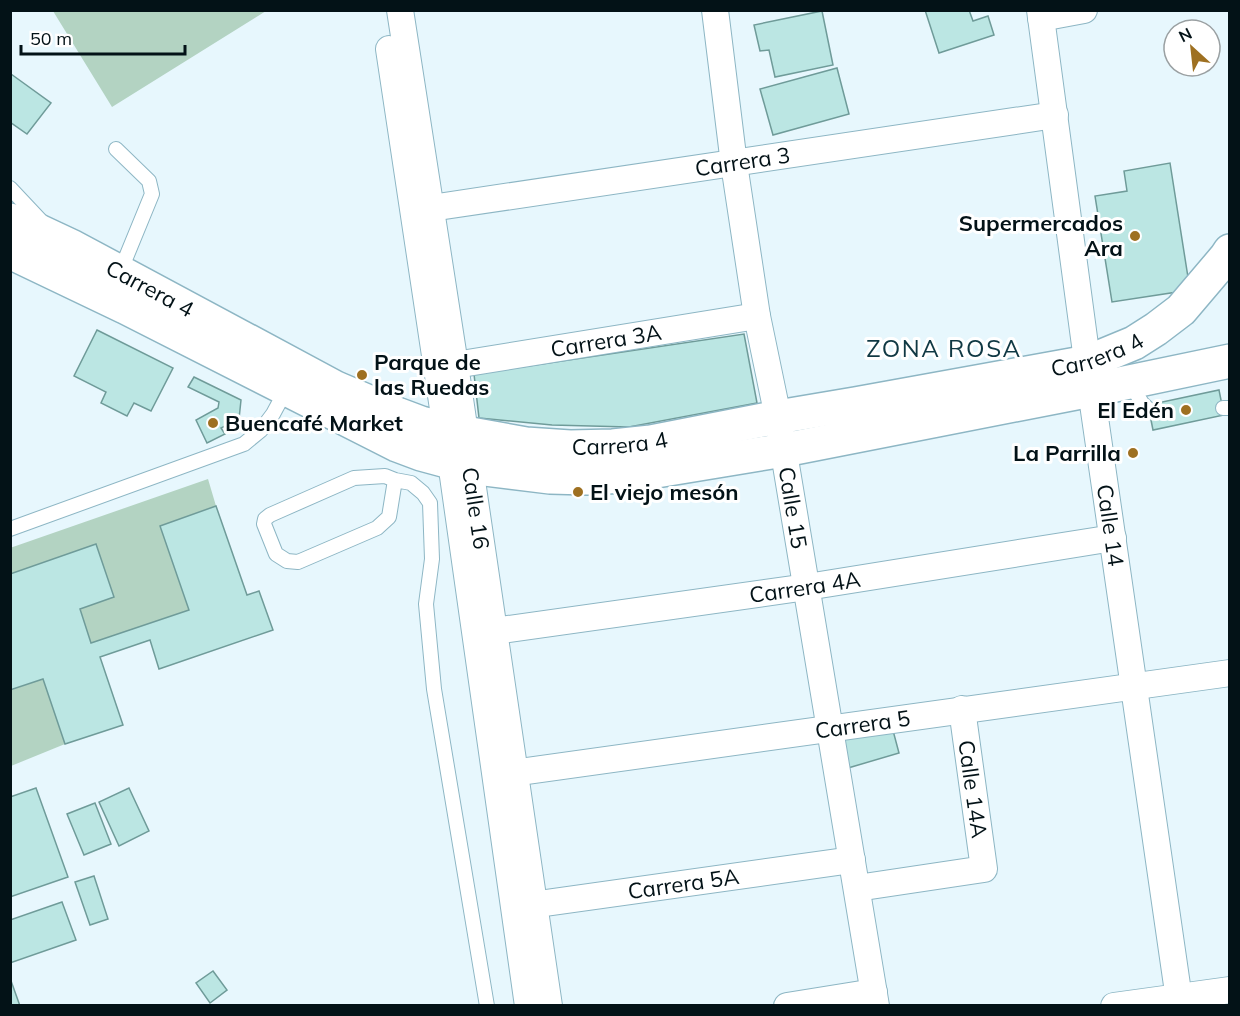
<svg xmlns="http://www.w3.org/2000/svg" width="1240" height="1016" viewBox="0 0 1240 1016" font-family="Mulish,sans-serif">
<style>
.green{fill:#b3d3c2}
.building{fill:#bbe6e3;stroke:#6f9b99;stroke-width:1.5}
.lines{fill:none;stroke-linecap:round;stroke-linejoin:round}
.service-casing{stroke:#8db6c4;stroke-width:16}
.minor-casing{stroke:#8db6c4;stroke-width:28}
.secondary-casing{stroke:#8db6c4;stroke-width:36}
.service{stroke:#fff;stroke-width:14}
.minor{stroke:#fff;stroke-width:26}
.secondary{stroke:#fff;stroke-width:33}
.poi-dot{fill:#9e7021;stroke:#fff;stroke-width:2}
.labels{text-anchor:middle;stroke-width:6;stroke-linejoin:round;paint-order:stroke}
.street-label{font-size:22px;fill:#031217;stroke:#fff}
.poi-label{font-size:22px;font-weight:bold;fill:#031217;stroke:#fff;text-anchor:end}
.neighbourhood-label{font-size:24px;letter-spacing:1.5px;fill:#0f3843;stroke:#fff}
</style>
<rect width="100%" height="100%" fill="#e7f7fd"/>
<path class="green" d="M53 11H266L112 107Z
M208 479 216 506 160 526 189 610 91 643 80 609 96 545 11 574 10 548Z
M43 679 65 744 11 766V690Z"/>
<path class="building" d="M925 10H969L973 21 988 16 994 35 939 53Z
M822 11 833 65 775 77 769 50 760 51 754 25Z
M837 68 849 114 773 135 760 89Z
M11 74 51 103 27 134 10 122Z
M1170 163 1190 290 1112 302 1095 196 1127 191 1124 171Z
M97 330 173 368 151 411 134 403 127 416 101 403 106 392 74 376Z
M744 334 757 403 629 427 552 425 479 418 474 374Z
M194 377 241 400 239 419 221 428 225 434 207 443 196 420 218 408 219 402 188 387Z
M1219 390 1224 415 1153 430 1148 405Z
M216 506 247 595 259 591 273 630 159 669 150 640 100 657 123 725 65 744 43 679 10 690V574L96 544 114 597 80 609 91 643 189 610 160 526Z
M891 723 899 753 848 768 840 737Z
M36 788 68 877 10 897V797Z
M129 788 149 831 119 846 99 802Z
M95 803 111 844 84 855 67 814Z
M94 876 108 919 90 925 75 882Z
M62 902 76 940 10 963V920Z
M213 971 227 990 210 1003 196 983Z
M10 978 20 1006H10Z"/>
<g class="lines">
<g class="service-casing">
<path id="service" d="M116 149 149 181 152 194 120 272
M10 188 42 222
M1130 383 1142 403 1150 411
M1223 408H1230
M395 480 385 476 354 478 270 515 265 519 264 524 276 554 287 561 298 562 377 528 389 517 395 480 411 483 423 493 430 503 432 559 426 604 434 689 487 1006
M10 529 244 444 261 430 273 414 287 388"/>
</g>
<g class="minor-casing">
<g id="minor">
<path id="s1" d="M400 10 455 365 549 1006"/>
<path id="s2" d="M715 10 734 164 757 316 778 417 876 1006"/>
<path id="s3" d="M1040 10 1091 390 1180 1006"/>
<path d="M1041 18 1084 10"/>
<path d="M389 49 451 462 528 1006"/>
<path id="s4" d="M431 208 1055 115"/>
<path id="s5" d="M455 365 757 316"/>
<path id="s6" d="M494 631 807 587 1113 538"/>
<path id="s7" d="M498 775 1230 673"/>
<path d="M857 888 984 869 962 709"/>
<path id="s8" d="M517 907 852 860"/>
<path d="M787 1006 874 992"/>
<path d="M1114 1006 1230 990"/>
</g>
</g>
<g class="secondary-casing">
<g id="secondary">
<path id="s9" d="M10 220 26 225 73 247 336 388 397 414 421 423 465 433 526 444 570 447 613 446 651 442 778 417 855 404 1088 362 1134 343 1156 329 1181 310 1226 257 1230 251"/>
<path d="M10 252 125 307 397 445 421 454 469 467 550 477 587 478 626 476 784 450 1091 390 1230 361"/>
</g>
</g>
<use href="#service" class="service"/>
<use href="#minor" class="minor"/>
<use href="#secondary" class="secondary"/>
</g>
<g class="poi-dot">
<circle cx="1135" cy="236" r="6"/>
<circle cx="362" cy="375" r="6"/>
<circle cx="1186" cy="410" r="6"/>
<circle cx="213" cy="423" r="6"/>
<circle cx="1133" cy="453" r="6"/>
<circle cx="578" cy="492" r="6"/>
</g>
<g class="labels">
<g class="street-label">
<text dy="8" stroke="none"><textPath href="#s4" startOffset="315">Carrera 3</textPath></text>
<text dy="8" stroke="none"><textPath href="#s9" startOffset="156">Carrera 4</textPath></text>
<text dy="8" stroke="none"><textPath href="#s5" startOffset="153">Carrera 3A</textPath></text>
<text dy="8" stroke="none"><textPath href="#s9" startOffset="1146">Carrera 4</textPath></text>
<text dy="8" stroke="none"><textPath href="#s9" startOffset="660">Carrera 4</textPath></text>
<text dy="8" stroke="none"><textPath href="#s1" startOffset="504">Calle 16</textPath></text>
<text dy="8" stroke="none"><textPath href="#s2" startOffset="504">Calle 15</textPath></text>
<text dy="8" stroke="none"><textPath href="#s3" startOffset="520">Calle 14</textPath></text>
<text dy="8" stroke="none"><textPath href="#s6" startOffset="314">Carrera 4A</textPath></text>
<text dy="8" stroke="none"><textPath href="#s7" startOffset="368">Carrera 5</textPath></text>
<text transform="translate(973 789) rotate(82)" y="8">Calle 14A</text>
<text dy="8" stroke="none"><textPath href="#s8" startOffset="168">Carrera 5A</textPath></text>
</g>
<g class="poi-label">
<text x="1123" y="231">Supermercados<tspan x="1123" dy="25">Ara</tspan></text>
<text x="374" y="370" text-anchor="start">Parque de<tspan x="374" dy="25">las Ruedas</tspan></text>
<text x="1174" y="418">El Edén</text>
<text x="225" y="431" text-anchor="start">Buencafé Market</text>
<text x="1121" y="461">La Parrilla</text>
<text x="590" y="500" text-anchor="start">El viejo mesón</text>
</g>
<g class="neighbourhood-label">
<text x="944" y="357">ZONA ROSA</text>
</g>
</g>
<rect width="1240" height="1016" fill="none" stroke="#031217" stroke-width="24"/>
<g transform="translate(1192 48) rotate(333)"><circle r="28" fill="#ffffff" stroke="#9aa0a2" stroke-width="1.5"/>
<path d="M0-4.5L10 22L0 15L-10 22Z" fill="#9e7021"/>
<text y="-9" font-size="16" font-weight="bold" text-anchor="middle" fill="#031217">N</text>
</g>
<path d="M21 45v9h164v-9" fill="none" stroke="#031217" stroke-width="3"/>
<text x="30" y="45" font-size="18" fill="#031217" stroke="#ffffff" stroke-width="4.5" paint-order="stroke">50 m</text>
</svg>
